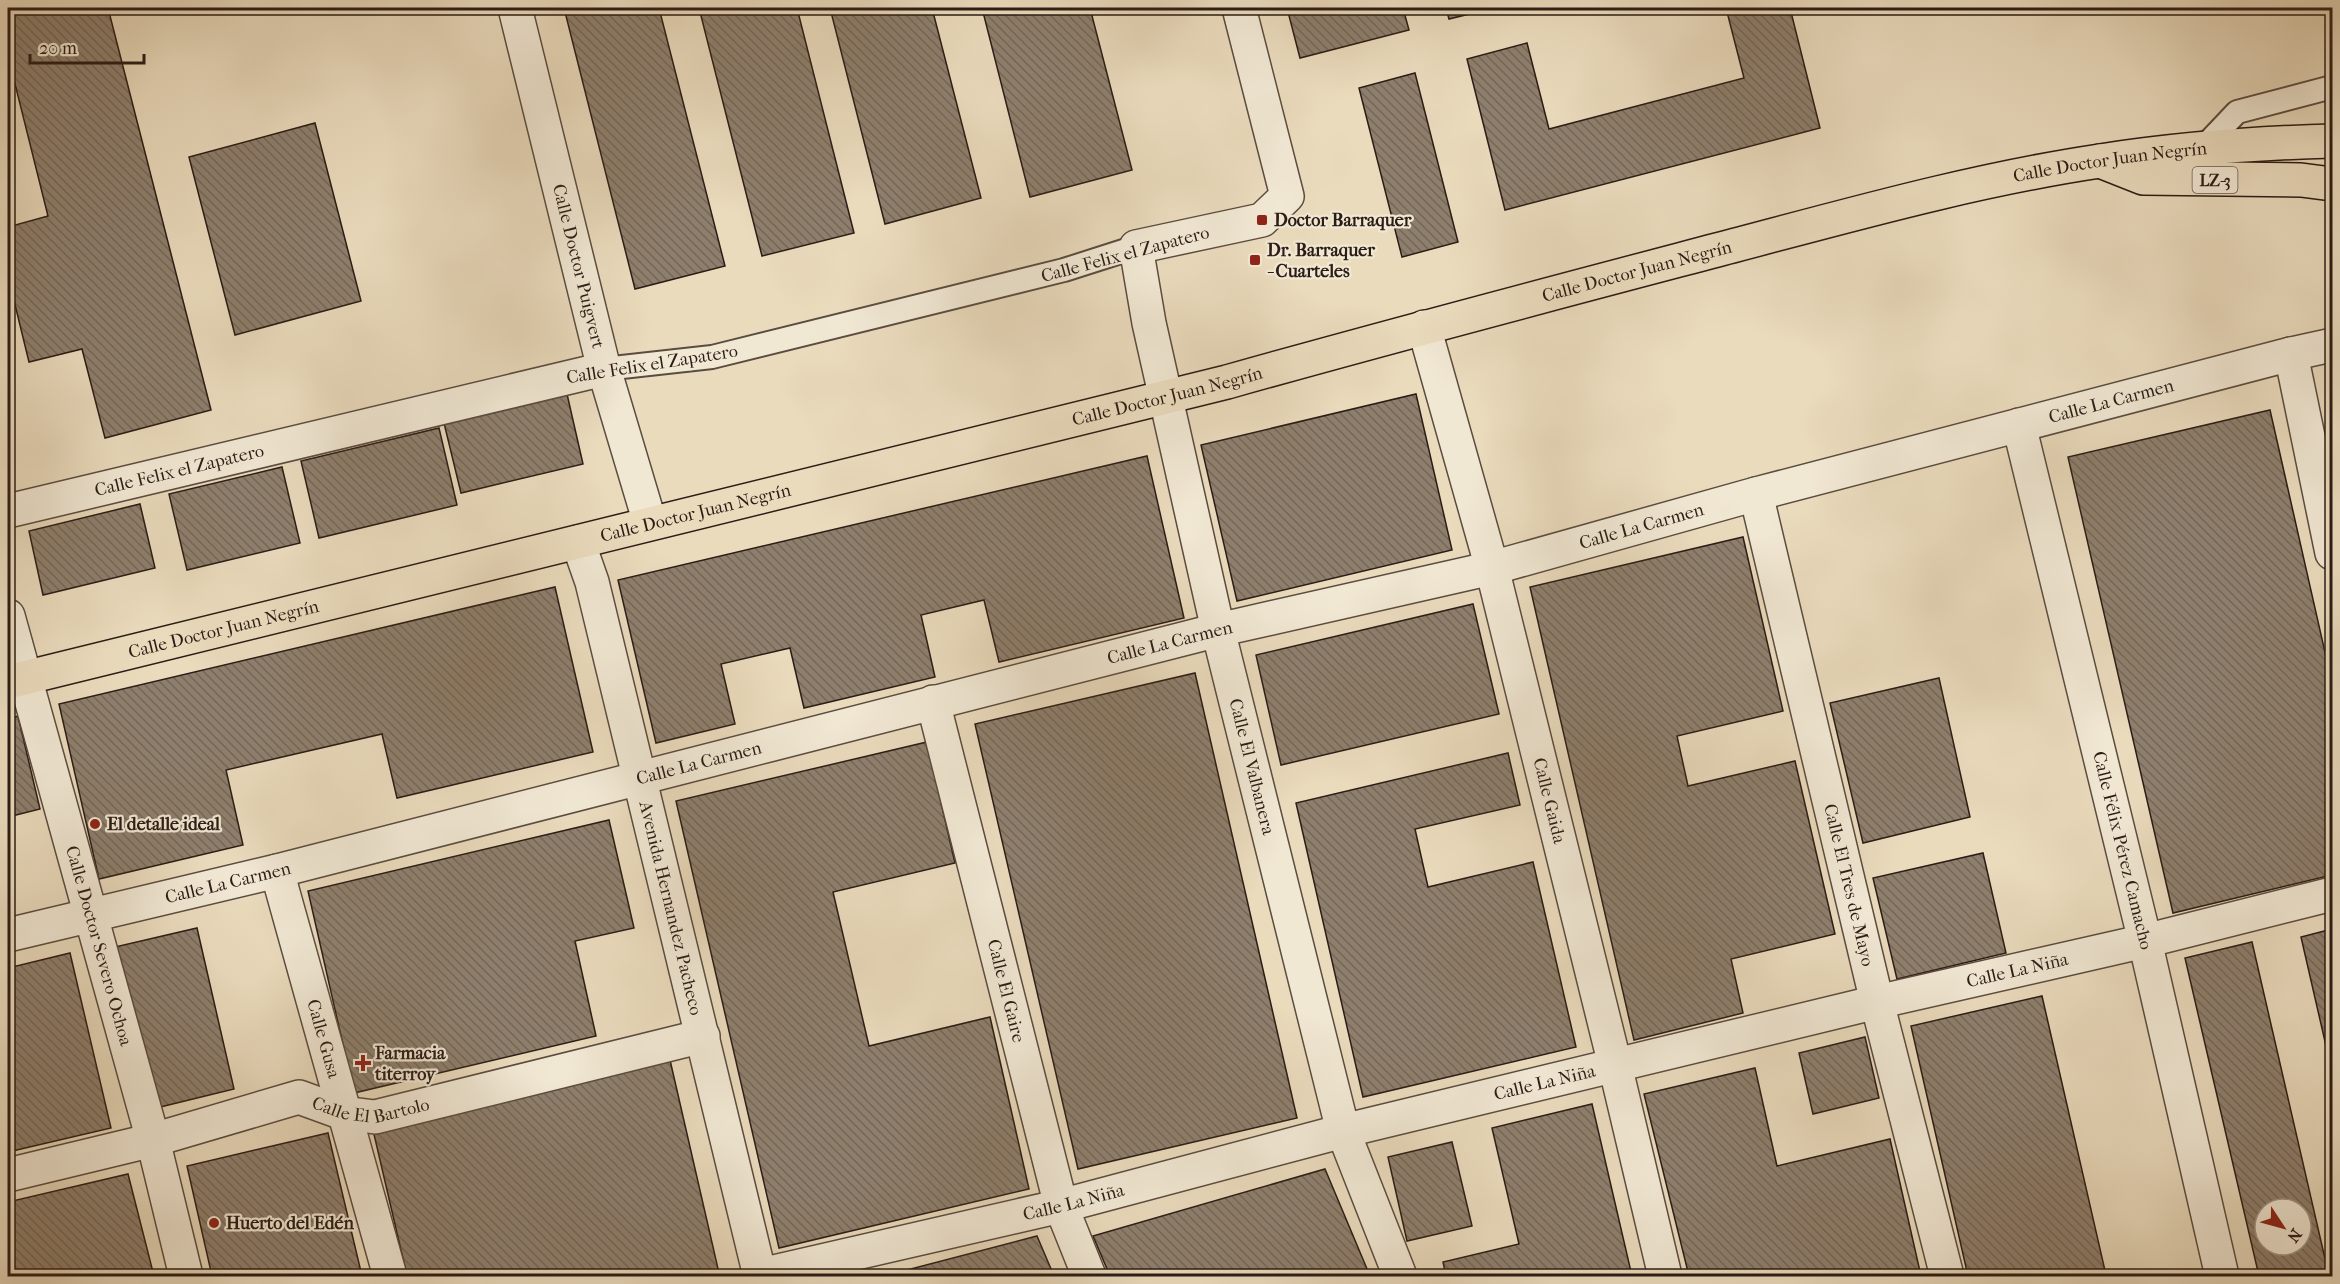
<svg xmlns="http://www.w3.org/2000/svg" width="2340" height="1284" viewBox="0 0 2340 1284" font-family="'IM FELL French Canon',serif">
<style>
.building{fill:url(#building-back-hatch);stroke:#2b1c16;stroke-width:1.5;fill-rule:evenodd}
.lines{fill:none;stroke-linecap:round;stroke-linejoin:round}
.service-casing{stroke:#5b4c40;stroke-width:26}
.pedestrian-casing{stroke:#5b4c40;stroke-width:36}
.minor-casing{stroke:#5b4c40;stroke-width:36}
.tertiary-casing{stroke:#5b4c40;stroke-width:36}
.primary-casing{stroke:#2b1c16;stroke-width:36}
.motorway-casing{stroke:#2b1c16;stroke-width:36}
.service{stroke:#f1e8d4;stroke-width:22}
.pedestrian{stroke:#f1e8d4;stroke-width:33}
.minor{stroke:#f1e8d4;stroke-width:33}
.tertiary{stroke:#f1e8d4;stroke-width:33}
.primary{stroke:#eadbbd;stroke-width:33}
.motorway{stroke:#eadbbd;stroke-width:33}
.poi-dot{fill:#8f2418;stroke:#f1e8d4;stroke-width:2}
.labels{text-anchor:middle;stroke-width:4.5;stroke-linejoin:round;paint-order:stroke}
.shield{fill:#f1e8d4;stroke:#66594f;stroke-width:1.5}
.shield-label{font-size:16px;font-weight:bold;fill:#2b1c16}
.street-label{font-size:18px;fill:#2b1c16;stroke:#f1e8d4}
.poi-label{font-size:18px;font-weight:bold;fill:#2b1c16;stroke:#f1e8d4;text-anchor:start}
</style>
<defs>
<pattern id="building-back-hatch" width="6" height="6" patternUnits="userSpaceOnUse" patternTransform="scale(1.5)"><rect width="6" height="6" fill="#8e7f6d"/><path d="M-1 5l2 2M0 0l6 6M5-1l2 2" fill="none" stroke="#746759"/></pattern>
</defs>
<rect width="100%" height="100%" fill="#eadbbd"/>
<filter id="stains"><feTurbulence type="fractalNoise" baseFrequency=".00333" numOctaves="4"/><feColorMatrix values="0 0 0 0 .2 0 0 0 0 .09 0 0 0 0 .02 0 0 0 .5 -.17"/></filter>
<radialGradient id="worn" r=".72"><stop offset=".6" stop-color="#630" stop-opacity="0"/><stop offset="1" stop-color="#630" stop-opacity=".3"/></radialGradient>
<path class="building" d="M8 8H108L211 410 105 438 82 349 29 362 8 276V227L48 216 8 56Z
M564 8H659L725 266 635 289Z
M699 8H797L854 233 762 256Z
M830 8H932L981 198 885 224Z
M982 8H1090L1132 170 1030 197Z
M1287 8H1403L1409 30 1300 58Z
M1446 8H1494L1449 19Z
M1726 8H1790L1820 128 1505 210 1467 59 1527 43 1549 129 1744 78Z
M1415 73 1458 242 1402 257 1359 88Z
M315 123 361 301 235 335 189 157Z
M567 394 583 464 461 493 444 423Z
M1416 394 1452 550 1237 601 1201 445Z
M2270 410 2332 683V875L2173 913 2068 457Z
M439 428 457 505 319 538 301 461Z
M1147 456 1184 618 999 662 984 600 921 615 935 677 804 708 790 648 721 664 735 724 656 743 618 580Z
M282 467 300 543 187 570 169 494Z
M140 504 155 568 43 595 29 531Z
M1743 537 1783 711 1677 736 1688 786 1795 761 1835 934 1731 959 1743 1013 1634 1040 1530 587Z
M555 587 593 752 397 798 382 734 226 770 243 845 99 879 59 704Z
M1473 604 1499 714 1281 765 1256 655Z
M1195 673 1297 1118 1078 1169 975 724Z
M1939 678 1970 817 1863 843 1830 703Z
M18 716 40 809 8 817V719Z
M927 742 955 863 833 892 869 1046 990 1017 1029 1189 779 1248 676 801Z
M1508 753 1520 805 1415 829 1428 887 1533 862 1576 1047 1363 1097 1296 803Z
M609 820 634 928 575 941 596 1036 354 1093 308 891Z
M1983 853 2006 953 1897 979 1873 878Z
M197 928 234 1089 152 1109 115 947Z
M2332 929V1072L2301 937Z
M2252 942 2329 1276H2259L2185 958ZM2265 1209H2301V1245H2265Z
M70 953 111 1128 8 1152V968Z
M2042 996 2106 1275 1968 1276 1911 1026Z
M1865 1037 1879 1098 1813 1114 1799 1053Z
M670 1060 719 1273 702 1276H407L373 1130Z
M1755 1068 1777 1166 1890 1139 1921 1276H1689L1644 1094Z
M1592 1104 1632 1276H1446L1443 1262 1519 1244 1492 1128Z
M328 1133 362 1276H212L187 1166Z
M1452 1142 1472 1226 1407 1241 1388 1157Z
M1325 1169 1370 1276H1110L1093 1236Z
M128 1174 154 1276H8V1202Z
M1037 1236 1054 1276H884Z"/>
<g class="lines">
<g class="service-casing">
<path id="service" d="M2201 150 2237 112 2332 87
M604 369 712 357 1064 270 1136 247"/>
</g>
<g class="pedestrian-casing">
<g id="pedestrian">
<path id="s1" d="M8 511 604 369"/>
</g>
</g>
<g class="minor-casing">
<g id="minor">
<path id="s2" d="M515 8 604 369 650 523"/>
<path id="s3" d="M1424 327 1492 568 1615 1065 1665 1276"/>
<path d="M2291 354 2332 553"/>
<path id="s4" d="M2019 425 2145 941 2222 1276"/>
<path id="s5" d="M1756 494 1877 1002 1947 1276"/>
<path id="s6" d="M8 616 153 1140 186 1276"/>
<path id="s7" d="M933 702 1061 1206 1089 1276"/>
<path id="s8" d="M277 871 390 1276"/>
<path id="s9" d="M8 935 277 871 1218 630 1492 568 1756 494 2291 354 2332 345"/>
<path id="s10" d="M8 1175 153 1140 299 1097 343 1113 375 1117 703 1036"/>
<path id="s11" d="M756 1276 1061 1206 1343 1131 1877 1002 2145 941 2332 894"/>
</g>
</g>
<g class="tertiary-casing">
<g id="tertiary">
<path id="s12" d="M1239 8 1287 196 1262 220 1136 247 1149 323 1218 630 1343 1131 1400 1276"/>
<path id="s13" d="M578 542 592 582 760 1276"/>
</g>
</g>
<g class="primary-casing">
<g id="primary">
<path id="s14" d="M8 682 1227 382C1390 336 1554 293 1717 250 1843 217 1972 180 2100 161 2177 149 2255 143 2332 141"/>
</g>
</g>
<g class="motorway-casing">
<path id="motorway" d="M2100 161 2143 178 2301 180 2332 184"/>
</g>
<use href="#service" class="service"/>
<use href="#pedestrian" class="pedestrian"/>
<use href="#minor" class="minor"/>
<use href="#tertiary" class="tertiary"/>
<use href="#primary" class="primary"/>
<use href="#motorway" class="motorway"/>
</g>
<g class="poi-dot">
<rect x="1256" y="214" width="12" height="12" rx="3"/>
<rect x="1249" y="254" width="12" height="12" rx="3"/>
<circle cx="95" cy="824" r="6"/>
<path d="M360 1054h6v6h6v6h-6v6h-6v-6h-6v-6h6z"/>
<circle cx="214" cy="1223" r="6"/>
</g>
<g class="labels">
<rect class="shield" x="2192.5" y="167" width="45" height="26" rx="4.5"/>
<g class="shield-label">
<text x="2215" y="186">LZ-3</text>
</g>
<g class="street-label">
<text dy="6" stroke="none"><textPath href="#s14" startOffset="2166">Calle Doctor Juan Negrín</textPath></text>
<text transform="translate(1125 254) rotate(-15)" y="6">Calle Felix el Zapatero</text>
<text dy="6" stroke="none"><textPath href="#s2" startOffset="266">Calle Doctor Puigvert</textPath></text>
<text dy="6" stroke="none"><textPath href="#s14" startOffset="1680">Calle Doctor Juan Negrín</textPath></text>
<text transform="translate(652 364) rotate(-9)" y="6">Calle Felix el Zapatero</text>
<text dy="6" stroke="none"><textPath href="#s14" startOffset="1194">Calle Doctor Juan Negrín</textPath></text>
<text dy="6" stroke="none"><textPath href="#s9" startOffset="2170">Calle La Carmen</textPath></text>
<text dy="6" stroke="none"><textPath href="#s1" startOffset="176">Calle Felix el Zapatero</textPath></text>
<text dy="6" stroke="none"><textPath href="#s14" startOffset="708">Calle Doctor Juan Negrín</textPath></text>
<text dy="6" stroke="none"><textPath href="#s9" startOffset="1684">Calle La Carmen</textPath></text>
<text dy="6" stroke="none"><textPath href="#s14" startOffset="222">Calle Doctor Juan Negrín</textPath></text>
<text dy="6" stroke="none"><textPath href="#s9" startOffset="1198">Calle La Carmen</textPath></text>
<text dy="6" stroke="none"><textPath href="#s9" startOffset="712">Calle La Carmen</textPath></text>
<text dy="6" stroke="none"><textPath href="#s12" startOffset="890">Calle El Valbanera</textPath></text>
<text dy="6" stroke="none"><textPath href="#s3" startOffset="490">Calle Gaida</textPath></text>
<text dy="6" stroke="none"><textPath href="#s4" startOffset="438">Calle Félix Pérez Camacho</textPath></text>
<text dy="6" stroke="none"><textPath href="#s9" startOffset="226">Calle La Carmen</textPath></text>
<text dy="6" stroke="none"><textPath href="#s5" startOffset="402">Calle El Tres de Mayo</textPath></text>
<text dy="6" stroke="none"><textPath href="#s13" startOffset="378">Avenida Hernandez Pacheco</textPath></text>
<text dy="6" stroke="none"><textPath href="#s6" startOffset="342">Calle Doctor Severo Ochoa</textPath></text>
<text dy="6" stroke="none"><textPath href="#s11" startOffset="1298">Calle La Niña</textPath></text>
<text dy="6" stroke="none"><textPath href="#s7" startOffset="298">Calle El Gaire</textPath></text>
<text dy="6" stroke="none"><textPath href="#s8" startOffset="174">Calle Gusa</textPath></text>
<text dy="6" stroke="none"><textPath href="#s11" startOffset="812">Calle La Niña</textPath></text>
<text dy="6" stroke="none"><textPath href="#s10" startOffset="376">Calle El Bartolo</textPath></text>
<text dy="6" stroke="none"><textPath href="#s11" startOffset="326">Calle La Niña</textPath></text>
</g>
<g class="poi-label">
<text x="1274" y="226">Doctor Barraquer</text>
<text x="1267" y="256">Dr. Barraquer<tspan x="1267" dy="21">- Cuarteles</tspan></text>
<text x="107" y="830">El detalle ideal</text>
<text x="375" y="1059">Farmacia<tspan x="375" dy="21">titerroy</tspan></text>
<text x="226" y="1229">Huerto del Edén</text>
</g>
</g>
<rect width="2340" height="1284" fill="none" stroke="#eadbbd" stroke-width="30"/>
<rect x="9" y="9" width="2322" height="1266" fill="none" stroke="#2b1c16" stroke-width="3"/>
<rect x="15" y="15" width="2310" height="1254" fill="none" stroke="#2b1c16" stroke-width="1.5"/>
<g transform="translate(2283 1227) rotate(126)"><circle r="28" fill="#f1e8d4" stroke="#a29688" stroke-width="1.5"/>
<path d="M0-4.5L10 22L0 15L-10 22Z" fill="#8f2418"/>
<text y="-9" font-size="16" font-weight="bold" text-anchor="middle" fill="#2b1c16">N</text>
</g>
<path d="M30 54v9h114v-9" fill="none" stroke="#2b1c16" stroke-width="3"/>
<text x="39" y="54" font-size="18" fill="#2b1c16" stroke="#f1e8d4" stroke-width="4.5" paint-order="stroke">20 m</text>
<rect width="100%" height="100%" filter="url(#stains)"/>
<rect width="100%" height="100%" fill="url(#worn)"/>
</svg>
